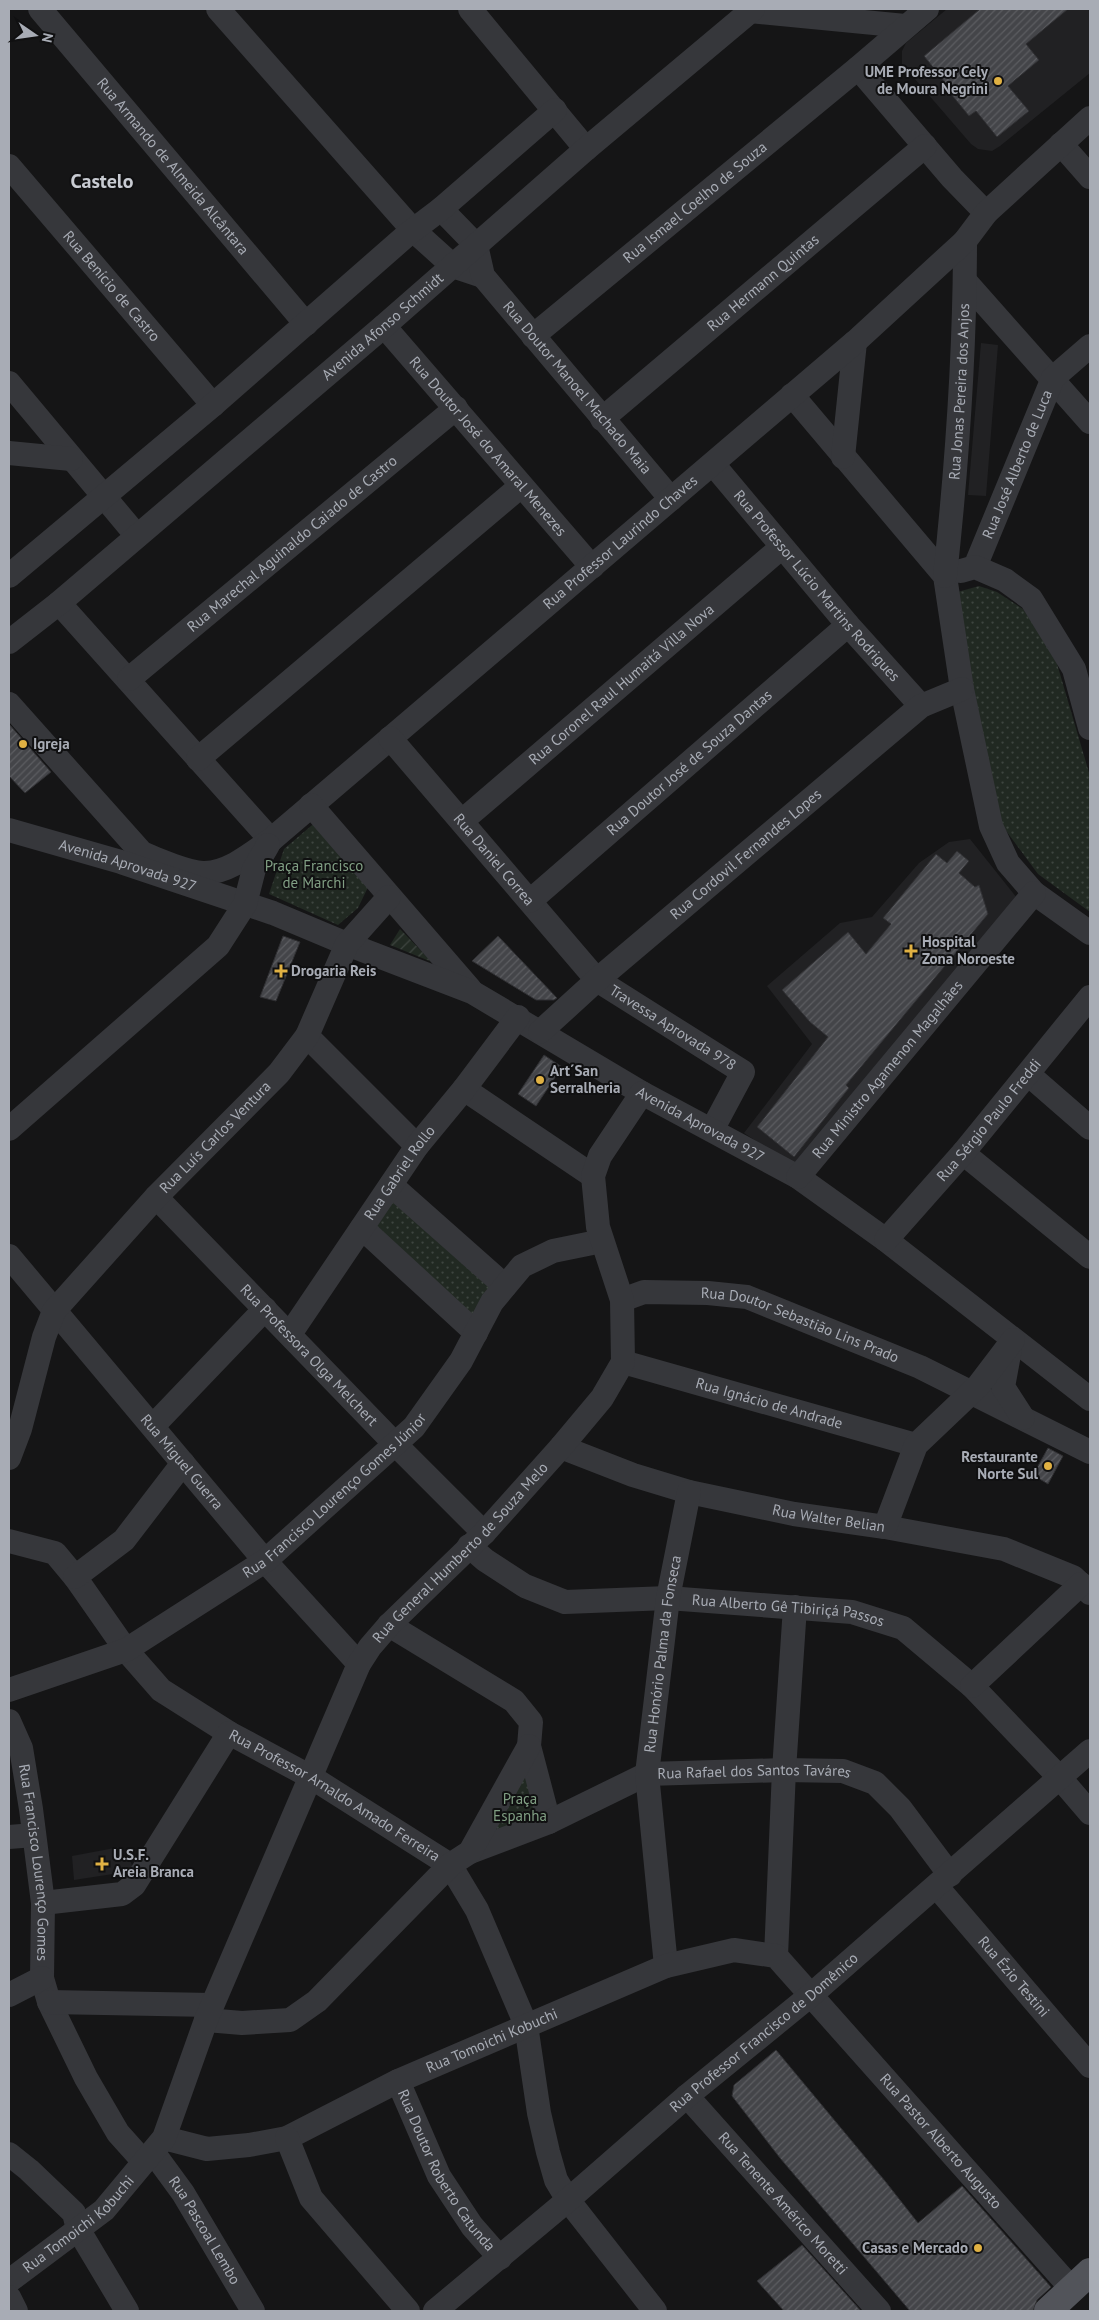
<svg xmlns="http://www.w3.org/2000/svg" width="1099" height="2320" viewBox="0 0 1099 2320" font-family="'PT Sans',sans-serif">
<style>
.built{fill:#212123}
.park{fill:url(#park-dots)}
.garden{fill:url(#garden-furrows)}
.building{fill:url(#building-hatch);stroke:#2f2f32}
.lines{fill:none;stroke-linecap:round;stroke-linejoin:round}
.minor{stroke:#36373b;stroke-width:24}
.major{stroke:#52545a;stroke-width:28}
.poi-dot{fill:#e0b143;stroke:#101011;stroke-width:2}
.labels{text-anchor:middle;stroke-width:4;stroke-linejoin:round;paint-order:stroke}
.poi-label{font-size:15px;font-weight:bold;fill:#a8acb5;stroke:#101011;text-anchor:start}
.street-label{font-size:15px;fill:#a8acb5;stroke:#101011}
.park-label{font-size:15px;fill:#819f84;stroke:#101011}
.district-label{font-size:20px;font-weight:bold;fill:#c8cbd2;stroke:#101011}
</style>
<defs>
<pattern id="park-dots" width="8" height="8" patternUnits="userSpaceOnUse" patternTransform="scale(1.25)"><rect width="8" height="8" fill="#212922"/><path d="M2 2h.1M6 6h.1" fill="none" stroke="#3e4540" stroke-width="1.8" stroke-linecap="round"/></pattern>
<pattern id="garden-furrows" width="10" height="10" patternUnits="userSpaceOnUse" patternTransform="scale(1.25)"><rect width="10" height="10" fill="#212922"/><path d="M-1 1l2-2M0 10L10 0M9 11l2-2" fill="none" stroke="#3e4540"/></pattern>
<pattern id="building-hatch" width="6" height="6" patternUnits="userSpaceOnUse" patternTransform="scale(1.25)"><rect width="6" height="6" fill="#444549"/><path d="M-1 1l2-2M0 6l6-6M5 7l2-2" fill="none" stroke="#5c5d61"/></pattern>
</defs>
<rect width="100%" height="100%" fill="#151516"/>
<path class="built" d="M947 9H1090V73L1000 146 992 151 978 149 971 144 902 64V51L906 43Z
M981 343 998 345 986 496 968 495Z
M970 839 1017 898 794 1166 744 1133 812 1044 767 986 840 923 872 917 919 863 949 842Z
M120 1847 122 1858 130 1860 133 1868 113 1874 74 1880 72 1856Z"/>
<path class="park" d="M979 586 997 592 1023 609 1055 657 1090 776V912L1038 874 990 809 954 593Z
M318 820 370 883 358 908 338 925 269 894 284 849Z
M391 1189 500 1287 476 1333 365 1223Z
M524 1767 540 1816 487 1842Z"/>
<path class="garden" d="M400 929 432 962 390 945Z"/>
<path class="building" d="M980 9H1068L1026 44 1039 60 1008 86 1029 111 997 137 976 111 969 116 942 83 944 81 924 56Z
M9 724 51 772 25 793 9 776Z
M957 851 969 861 959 873 975 887 979 885 988 914 846 1085 849 1088 794 1157 757 1127 828 1037 810 1022 782 990 848 932 866 954 891 924 883 918 936 854 947 863Z
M283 936 300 942 276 1001 260 997Z
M498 936 557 998 554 1000H536L472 961Z
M544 1055 562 1067 536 1106 518 1094Z
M1048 1448 1063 1456 1048 1484 1033 1475Z
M776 2050 885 2181 918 2223 962 2186 1051 2287 1037 2300 1033 2311H910L780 2158 732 2096 734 2085Z
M802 2245 861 2311H784L757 2281Z"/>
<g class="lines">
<g class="minor">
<path id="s1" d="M40 9 306 324"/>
<path d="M218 9 413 230 453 266 483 276"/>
<path d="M470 9 586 149"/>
<path d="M750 11 905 26"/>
<path d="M858 68 952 178 986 213"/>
<path d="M1061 144 1090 177"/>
<path id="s2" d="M9 166 213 405"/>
<path id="s3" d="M441 209 476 245 483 276 671 499"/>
<path d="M965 281 1090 422"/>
<path id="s4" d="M384 326 592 567"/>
<path id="s5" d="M533 336 858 68 927 9"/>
<path d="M9 383 137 536"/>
<path d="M792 395 945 576 962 689 991 826 1008 863 1034 893 1090 933"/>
<path id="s6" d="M602 419 925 146"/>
<path d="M9 453 71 459"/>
<path d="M843 457 855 342"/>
<path id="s7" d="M713 464 848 625 921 706"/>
<path id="s8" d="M975 567 1053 378 1090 346"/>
<path d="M961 571 975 567 1005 580 1031 599 1074 669 1090 728"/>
<path d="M9 576 213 405 408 234 441 209 555 110"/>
<path id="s9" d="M945 576C957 465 965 352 965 241"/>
<path d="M59 603 271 840"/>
<path id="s10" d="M9 642 59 603 384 326 586 149 753 9"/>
<path id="s11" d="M129 679 456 408"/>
<path id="s12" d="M9 704 142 853C155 859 191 874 205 873 230 872 252 853 271 840L855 342 965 241 986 213 1090 118"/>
<path id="s13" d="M390 738 597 980 743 1072 712 1130"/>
<path d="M198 759 521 486"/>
<path d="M311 805 470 989"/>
<path id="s14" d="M462 821 782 547"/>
<path id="s15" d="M9 830 121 862 273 913 347 944 472 992 642 1093 798 1177 886 1240 1090 1399"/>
<path id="s16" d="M530 901 848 625"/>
<path id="s17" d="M540 1032 597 980 921 706 962 689"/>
<path d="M307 1036 417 1146"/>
<path d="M1028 1074 1090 1128"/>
<path d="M464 1089 593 1176"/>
<path d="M9 1129 218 946 245 904 254 869 268 845"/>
<path d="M963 1153 1090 1257"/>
<path id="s18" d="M798 1177 1034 893"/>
<path d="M391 1185 505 1286"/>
<path id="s19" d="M156 1197 396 1445 484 1533"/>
<path d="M362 1228 476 1333"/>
<path id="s20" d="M886 1240 963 1153 1090 997"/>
<path id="s21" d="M9 1256 265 1561 359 1664"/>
<path id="s22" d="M622 1300 644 1292 708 1293 747 1297 920 1367 1090 1452"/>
<path id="s23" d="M290 1334 417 1146 464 1089 518 1017"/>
<path d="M1010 1349 1003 1387 1023 1418"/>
<path id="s24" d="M623 1362 916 1445"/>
<path d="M153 1426 265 1309"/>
<path id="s25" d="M561 1447 633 1475 689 1492 794 1514 885 1527 1004 1549 1073 1577 1090 1593"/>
<path id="s26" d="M9 1458 20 1429 44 1337 54 1311 156 1197 279 1073 307 1036 347 944 389 897"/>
<path d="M885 1527 916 1445 978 1386 1013 1340"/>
<path id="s27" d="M9 1541 55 1553 75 1577 126 1650 161 1690 229 1733 311 1777 450 1865 477 1910 526 2025 539 2113 548 2152 556 2180 568 2200 655 2311"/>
<path id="s28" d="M469 1546 485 1560 525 1586 565 1602 668 1598 852 1612 903 1628 972 1686 1060 1778 1090 1813"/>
<path d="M75 1577 124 1540 183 1463"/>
<path d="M389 1625 514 1701 531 1722 529 1746 549 1822"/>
<path d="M972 1686 1081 1584"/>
<path id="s29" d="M9 1690 126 1650 265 1561 414 1427 461 1361 492 1302 522 1266 553 1251 602 1241"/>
<path id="s30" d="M9 1721 21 1748 31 1809 43 1903 42 1978 49 2002 86 2078 118 2133 144 2162"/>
<path d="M9 1837 34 1835"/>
<path id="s31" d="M470 1852 549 1822 647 1774 784 1770 843 1771 875 1783 900 1808 950 1875"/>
<path id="s32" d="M937 1887 1090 2066"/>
<path d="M43 1903 122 1894 134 1885 229 1733"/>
<path d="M776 1956 784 1770 795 1607"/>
<path id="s33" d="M666 1966 647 1774 668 1598 689 1492"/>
<path d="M9 1995 42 1978"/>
<path d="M49 2002 212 2005"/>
<path d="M206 2020 242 2023 290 2020 317 2001 450 1865 470 1852 529 1746"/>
<path id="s34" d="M398 2081 439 2176 472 2226 500 2258"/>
<path id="s35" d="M687 2096 879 2311"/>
<path id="s36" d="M164 2138 207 2149 249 2145 287 2138 398 2081 666 1966 734 1950 776 1956 1072 2289"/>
<path d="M287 2138 311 2198 408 2311"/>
<path id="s37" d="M153 2152 183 2193 253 2311"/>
<path d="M9 2154 29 2170 74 2213 78 2229 127 2311"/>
<path id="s38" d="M9 2281 104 2210 164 2138 206 2020 359 1664 370 1647 389 1625 484 1533 561 1447 602 1398 623 1362 622 1300 598 1227 593 1176 600 1156 642 1093"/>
<path d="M9 2297 16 2311"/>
<path id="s39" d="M435 2311 568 2200 687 2096 811 1995 1090 1751"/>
</g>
<path class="major" d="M1048 2311 1090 2272"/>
</g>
<g class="poi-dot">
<circle cx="998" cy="81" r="5"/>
<circle cx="23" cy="744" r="5"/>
<path d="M908.5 943.5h5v5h5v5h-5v5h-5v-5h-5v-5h5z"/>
<path d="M278.5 963.5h5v5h5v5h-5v5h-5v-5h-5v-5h5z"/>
<circle cx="540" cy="1080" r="5"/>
<circle cx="1048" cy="1466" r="5"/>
<path d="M99.5 1856.5h5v5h5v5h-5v5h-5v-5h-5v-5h5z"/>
<circle cx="978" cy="2248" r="5"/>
</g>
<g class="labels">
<g class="poi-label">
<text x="988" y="77" text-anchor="end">UME Professor Cely<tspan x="988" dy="17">de Moura Negrini</tspan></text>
<text x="33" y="749">Igreja</text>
<text x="922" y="947">Hospital<tspan x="922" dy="17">Zona Noroeste</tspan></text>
<text x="291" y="976">Drogaria Reis</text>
<text x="550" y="1076">Art´San<tspan x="550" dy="17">Serralheria</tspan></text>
<text x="1038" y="1462" text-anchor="end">Restaurante<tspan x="1038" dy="17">Norte Sul</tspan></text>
<text x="113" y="1860">U.S.F.<tspan x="113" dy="17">Areia Branca</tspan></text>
<text x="968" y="2253" text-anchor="end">Casas e Mercado</text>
</g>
<g class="street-label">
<text dy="5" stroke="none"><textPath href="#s1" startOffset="206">Rua Armando de Almeida Alcântara</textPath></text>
<text dy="5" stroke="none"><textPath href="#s5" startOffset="210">Rua Ismael Coelho de Souza</textPath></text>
<text dy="5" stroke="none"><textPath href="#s6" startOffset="211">Rua Hermann Quintas</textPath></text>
<text dy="5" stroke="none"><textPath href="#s2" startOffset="158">Rua Benício de Castro</textPath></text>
<text dy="5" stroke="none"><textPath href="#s10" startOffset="489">Avenida Afonso Schmidt</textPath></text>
<text dy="5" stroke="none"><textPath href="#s3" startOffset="228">Rua Doutor Manoel Machado Maia</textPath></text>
<text dy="5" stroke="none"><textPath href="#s9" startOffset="185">Rua Jonas Pereira dos Anjos</textPath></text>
<text dy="5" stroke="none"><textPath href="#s4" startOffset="159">Rua Doutor José do Amaral Menezes</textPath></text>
<text dy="5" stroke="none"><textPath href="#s8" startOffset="111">Rua José Alberto de Luca</textPath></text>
<text dy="5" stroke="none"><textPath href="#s12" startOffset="800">Rua Professor Laurindo Chaves</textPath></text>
<text dy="5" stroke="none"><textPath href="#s11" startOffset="212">Rua Marechal Aguinaldo Caiado de Castro</textPath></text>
<text dy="5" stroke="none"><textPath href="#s7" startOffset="160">Rua Professor Lúcio Martins Rodrigues</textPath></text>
<text dy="5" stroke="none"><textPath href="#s14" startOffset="210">Rua Coronel Raul Humaitá Villa Nova</textPath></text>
<text dy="5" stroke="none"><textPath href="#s16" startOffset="211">Rua Doutor José de Souza Dantas</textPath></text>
<text dy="5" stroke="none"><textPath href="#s17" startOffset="272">Rua Cordovil Fernandes Lopes</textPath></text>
<text dy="5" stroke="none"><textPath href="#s13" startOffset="160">Rua Daniel Correa</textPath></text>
<text dy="5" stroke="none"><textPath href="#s15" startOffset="124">Avenida Aprovada 927</textPath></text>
<text dy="5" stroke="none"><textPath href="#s13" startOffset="408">Travessa Aprovada 978</textPath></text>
<text dy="5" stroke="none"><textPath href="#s18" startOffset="140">Rua Ministro Agamenon Magalhães</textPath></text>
<text dy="5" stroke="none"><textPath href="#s20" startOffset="158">Rua Sérgio Paulo Freddi</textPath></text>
<text dy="5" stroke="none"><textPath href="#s15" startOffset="755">Avenida Aprovada 927</textPath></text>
<text dy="5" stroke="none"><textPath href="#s26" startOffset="391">Rua Luís Carlos Ventura</textPath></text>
<text dy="5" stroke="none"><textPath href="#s23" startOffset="195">Rua Gabriel Rollo</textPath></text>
<text dy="5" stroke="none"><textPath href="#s22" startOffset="185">Rua Doutor Sebastião Lins Prado</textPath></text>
<text dy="5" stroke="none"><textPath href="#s19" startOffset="220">Rua Professora Olga Melchert</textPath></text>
<text dy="5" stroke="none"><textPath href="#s24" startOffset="152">Rua Ignácio de Andrade</textPath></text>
<text dy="5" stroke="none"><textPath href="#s21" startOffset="269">Rua Miguel Guerra</textPath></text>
<text dy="5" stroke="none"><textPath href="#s29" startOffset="384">Rua Francisco Lourenço Gomes Júnior</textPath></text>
<text dy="5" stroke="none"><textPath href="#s25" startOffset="278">Rua Walter Belian</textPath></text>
<text dy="5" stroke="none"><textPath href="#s38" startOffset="876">Rua General Humberto de Souza Melo</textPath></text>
<text dy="5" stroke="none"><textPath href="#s28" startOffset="336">Rua Alberto Gê Tibiriçá Passos</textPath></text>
<text dy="5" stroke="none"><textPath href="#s33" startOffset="314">Rua Honório Palma da Fonseca</textPath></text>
<text dy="5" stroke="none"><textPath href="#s31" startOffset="301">Rua Rafael dos Santos Taváres</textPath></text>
<text dy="5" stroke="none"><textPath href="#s27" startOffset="424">Rua Professor Arnaldo Amado Ferreira</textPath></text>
<text dy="5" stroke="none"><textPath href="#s30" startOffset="145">Rua Francisco Lourenço Gomes</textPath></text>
<text dy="5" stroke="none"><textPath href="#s32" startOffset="118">Rua Ézio Testini</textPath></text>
<text dy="5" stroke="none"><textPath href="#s39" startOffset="431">Rua Professor Francisco de Domênico</textPath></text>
<text dy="5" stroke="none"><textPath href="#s36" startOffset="352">Rua Tomoichi Kobuchi</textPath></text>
<text dy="5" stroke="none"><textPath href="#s36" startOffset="902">Rua Pastor Alberto Augusto</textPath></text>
<text dy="5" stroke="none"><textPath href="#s34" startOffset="102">Rua Doutor Roberto Catunda</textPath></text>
<text dy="5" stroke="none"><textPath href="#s35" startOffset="144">Rua Tenente Américo Moretti</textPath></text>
<text dy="5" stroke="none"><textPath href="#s38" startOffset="90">Rua Tomoichi Kobuchi</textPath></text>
<text dy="5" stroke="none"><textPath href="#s37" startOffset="94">Rua Pascoal Lembo</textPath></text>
</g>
<g class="park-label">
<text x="314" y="871">Praça Francisco<tspan x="314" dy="17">de Marchi</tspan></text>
<text x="520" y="1804">Praça<tspan x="520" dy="17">Espanha</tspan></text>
</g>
<g class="district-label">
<text x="102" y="188">Castelo</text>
</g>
</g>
<rect width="1099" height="2320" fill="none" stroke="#a8acb5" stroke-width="20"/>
<g transform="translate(35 35) rotate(103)" stroke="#101011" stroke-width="4" paint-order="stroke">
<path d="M0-4L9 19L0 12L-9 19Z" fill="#a8acb5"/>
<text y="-8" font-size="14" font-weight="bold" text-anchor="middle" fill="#a8acb5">N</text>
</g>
</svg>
